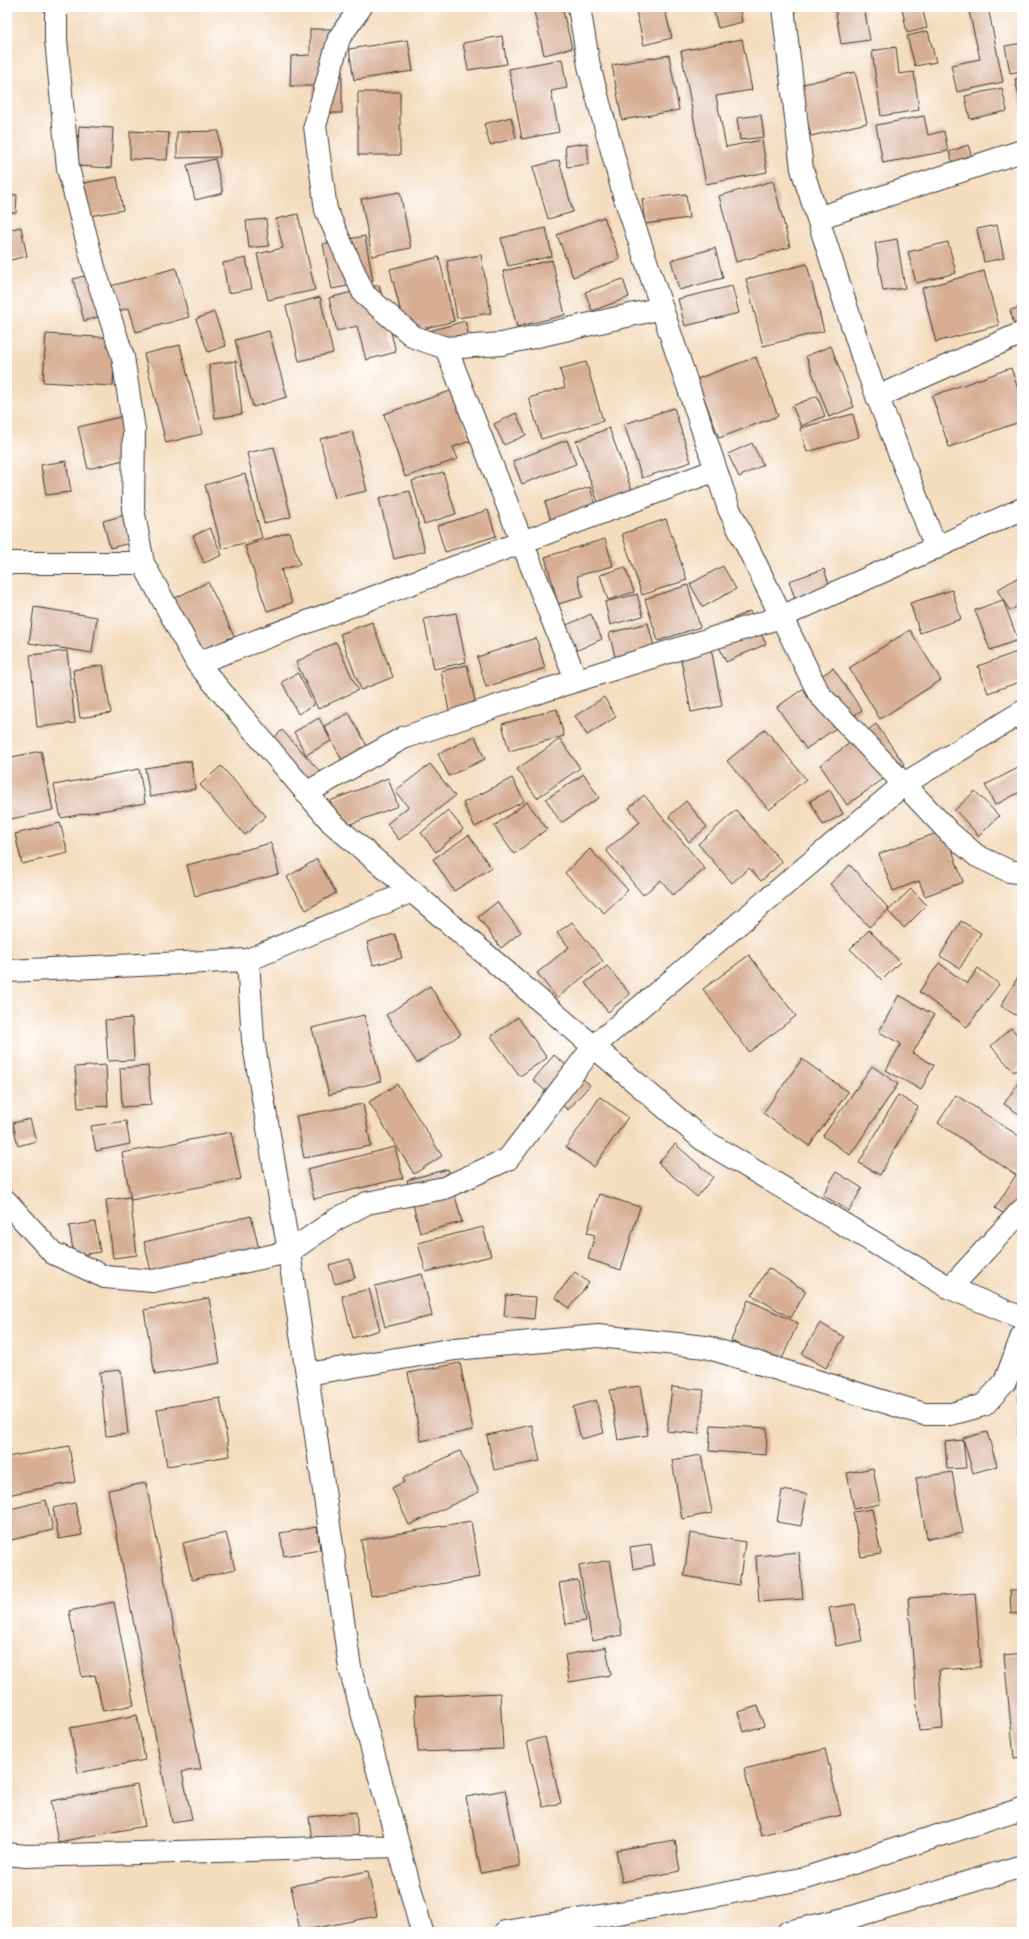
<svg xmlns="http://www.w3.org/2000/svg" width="1029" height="1939" viewBox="0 0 1029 1939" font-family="'Shantell Sans',sans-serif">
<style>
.building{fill:#d7ae94}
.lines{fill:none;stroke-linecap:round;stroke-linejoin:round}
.minor-casing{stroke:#3c3934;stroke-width:24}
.minor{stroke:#fff;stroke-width:22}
</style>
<rect width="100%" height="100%" fill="#fff"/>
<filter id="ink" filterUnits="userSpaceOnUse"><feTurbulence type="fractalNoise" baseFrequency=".025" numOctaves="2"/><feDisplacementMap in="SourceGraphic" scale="8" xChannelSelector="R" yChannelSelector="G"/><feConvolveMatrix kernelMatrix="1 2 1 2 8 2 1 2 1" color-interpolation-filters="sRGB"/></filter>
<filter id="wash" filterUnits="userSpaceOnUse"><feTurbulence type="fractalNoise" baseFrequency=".012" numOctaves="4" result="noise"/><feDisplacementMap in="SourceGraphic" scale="16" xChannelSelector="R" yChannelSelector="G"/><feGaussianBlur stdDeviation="0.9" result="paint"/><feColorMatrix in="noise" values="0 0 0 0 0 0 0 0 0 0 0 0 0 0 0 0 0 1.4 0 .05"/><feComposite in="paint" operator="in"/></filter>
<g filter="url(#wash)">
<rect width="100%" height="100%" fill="#f4dcbe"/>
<g id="blocks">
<path class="building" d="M533 7H562L572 48 544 55Z
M635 7H664L672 38 644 45Z
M713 7H739L742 22 718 28Z
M835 7H864L870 40 841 44Z
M922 7 927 28 907 33 902 8Z
M968 7H988L1003 82 957 92 951 65 980 59Z
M310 29H342V113H313V86H290L291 56 310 55Z
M928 31 936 62 915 66 907 36Z
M502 36 507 64 468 70 463 43Z
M742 39 752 90 716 96 726 147 762 140 767 172 706 184 681 51Z
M408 40 413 71 354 80 349 49Z
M1022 43V71L1010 73 1005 46Z
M896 47 899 74 914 72 919 110 881 116 872 51Z
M669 55 679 110 622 120 612 65Z
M562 59 567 88 551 91 559 132 522 139 509 69Z
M855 72 867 123 811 136 799 85Z
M1022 77V105H1021L1015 79Z
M1002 88 1007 111 970 119 965 96Z
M358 92H400V155H358Z
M761 115 764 137 740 140 737 118Z
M924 116 928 135 944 131 948 151 883 163 876 125Z
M511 117 516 138 490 145 484 124Z
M79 126 113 128 111 168 77 166Z
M130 131 169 133 167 160 130 159Z
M219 131 220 157 177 158V132Z
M587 143 589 164 567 167 565 146Z
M968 145 976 169 958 176 949 152Z
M215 159 223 193 195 200 187 165Z
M559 160 573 212 548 219 533 167Z
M117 177 123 210 78 218 72 185Z
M773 181 790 247 736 262 719 196Z
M400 192 411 248 372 256 361 199Z
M7 194 17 195 16 213 7 212Z
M686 194 689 218 645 224 642 199Z
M298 214 315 290 268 300 257 254 283 248 276 219Z
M604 217 620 259 573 277 557 235Z
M266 219 269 246 249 248 246 221Z
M997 225 1004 258 984 262 977 229Z
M21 227 27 256 7 261V230Z
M546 228 552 256 508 266 501 238Z
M365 236 373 281 332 289 323 244Z
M897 239 905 288 883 291 875 243Z
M948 242 956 273 916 283 908 252Z
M715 248 723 278 679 290 671 260Z
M481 255 491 313 457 318 447 261Z
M439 257 454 321 406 333 390 269Z
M246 258 252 289 228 293 223 263Z
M552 260 565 315 517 327 503 271Z
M807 264 824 331 763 346 746 279Z
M176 268 189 317 136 332 129 308 84 321 73 279 103 271 107 287Z
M984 271 999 325 936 342 922 288Z
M623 279 629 297 592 311 585 292Z
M379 285 396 352 366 360 357 326 337 331 329 298Z
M732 286 739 313 685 326 678 299Z
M320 297 333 353 299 361 286 306Z
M1022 307V340L1019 341 1010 310Z
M214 312 226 346 208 352 196 319Z
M465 321 471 345 433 356 426 332Z
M269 331 287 397 253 407 235 340Z
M46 334 115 338 113 386 43 382Z
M180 345 202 434 166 443 144 354Z
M831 346 854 407 829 417 806 356Z
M756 357 778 416 719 438 697 379Z
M236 361 242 414 215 418 209 364Z
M586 362 603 421 541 439 529 398 565 387 560 369Z
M1011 368 1022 401V421L949 447 932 396Z
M453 390 470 441 453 447 458 459 405 477 384 414Z
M817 396 825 416 801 426 792 406Z
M674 408 691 462 642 478 624 424Z
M516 413 526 435 504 445 494 424Z
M132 414 143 455 88 469 78 427Z
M853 414 859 437 807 452 800 428Z
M609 428 633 493 599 505 576 441Z
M352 431 367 491 335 498 320 439Z
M567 440 576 464 522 484 513 461Z
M752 443 763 465 739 477 728 454Z
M274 447 291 517 264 523 247 453Z
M66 461 71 492 46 495 41 465Z
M443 472 456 514 424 524 412 481Z
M245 474 262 538 222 549 205 485Z
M590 487 597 509 552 524 545 502Z
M410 491 425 551 394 559 379 498Z
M488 510 496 536 445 552 437 526Z
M140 511 147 539 110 548 103 521Z
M666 519 687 580 642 595 622 534Z
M210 528 222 555 204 563 193 536Z
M289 532 300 564 281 570 292 603 267 611 245 546Z
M605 539 613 566 577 576 583 597 558 604 545 557Z
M723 566 736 589 703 607 690 584Z
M625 567 634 592 608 600 600 575Z
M824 569 833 596 798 608 789 581Z
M1017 578 1022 587V603L1010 611 997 590Z
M208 582 234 636 197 653 171 600Z
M688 585 700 627 658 641 645 599Z
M952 590 961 619 920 633 910 603Z
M637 594 643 616 610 625 605 602Z
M1003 600 1018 640 990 650 975 610Z
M34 607 97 617 92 653 29 643Z
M750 611 766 644 726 662 711 629Z
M456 613 466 662 434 669 424 619Z
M591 614 602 639 569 654 558 629Z
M372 622 393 677 361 690 340 634Z
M648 623 656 654 617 664 609 633Z
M910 630 941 680 880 719 849 668Z
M536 638 545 668 486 687 477 657Z
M336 642 358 690 318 709 296 662Z
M711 648 722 706 691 712 680 654Z
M67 651 75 723 37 727 30 655Z
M1017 652 1022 666V681L988 693 978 666Z
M103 665 111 713 80 718 73 670Z
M467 665 478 714 451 720 441 671Z
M833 668 862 710 806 749 777 707Z
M298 673 314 705 298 714 282 682Z
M604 697 616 717 587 735 575 716Z
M557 709 564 736 509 751 502 724Z
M349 713 368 748 343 762 324 726Z
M319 718 331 741 306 755 294 732Z
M876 724 904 764 847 805 820 765Z
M765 729 806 779 769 810 727 761Z
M282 730 326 778 305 797 262 749Z
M475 736 485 759 449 776 438 754Z
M560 739 580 768 537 798 517 769Z
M41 751 53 810 11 819 7 801V758Z
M191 761 195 789 150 797 145 768Z
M430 764 455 796 399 840 387 824 408 807 395 791Z
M221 766 266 816 245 835 200 785Z
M1022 766V791L995 805 985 785Z
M139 769 145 803 61 818 54 785Z
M584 774 599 798 561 823 546 799Z
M388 778 398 806 340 828 330 801Z
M512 778 524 801 475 827 463 803Z
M830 790 843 814 823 825 810 801Z
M975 791 999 816 979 836 955 810Z
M644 795 705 869 673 895 661 880 643 895 606 850 640 822 629 808Z
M686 801 707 827 689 842 669 816Z
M527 802 547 829 514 854 494 826Z
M448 810 463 829 436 852 421 833Z
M736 810 782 862 761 881 749 868 732 883 698 844Z
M60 823 68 853 22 864 15 834Z
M945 830 963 882 925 896 919 881 893 891 879 854Z
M469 835 491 868 454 891 433 859Z
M271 843 279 874 195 896 187 865Z
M590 849 628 890 604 913 565 873Z
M317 859 336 893 306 910 287 877Z
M850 865 889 909 869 927 830 884Z
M911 889 927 905 904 928 888 911Z
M497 902 521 932 501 948 478 917Z
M961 921 981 933 960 968 940 956Z
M572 922 603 961 557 998 537 973 569 947 557 933Z
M869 930 900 962 882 980 850 949Z
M395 934 402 958 373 965 367 942Z
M749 955 796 1016 749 1052 703 989Z
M939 963 967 984 978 968 999 984 967 1027 919 992Z
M607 966 630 994 608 1012 585 983Z
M1022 970V1019L1001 1006Z
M430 986 461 1034 417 1063 386 1015Z
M899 995 934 1015 913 1053 934 1065 921 1090 886 1070 901 1044 879 1032Z
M364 1015 381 1081 329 1095 312 1028Z
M518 1017 547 1058 520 1076 491 1036Z
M132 1018 134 1060 108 1061 105 1020Z
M1011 1028 1022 1040V1065L1014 1072 991 1046Z
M554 1055 590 1085 568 1110 533 1080Z
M802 1059 848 1092 809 1146 763 1113Z
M106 1065 108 1106 78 1108 75 1067Z
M148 1066 151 1105 122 1107 120 1068Z
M872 1066 898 1084 850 1155 823 1136Z
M1022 1077V1116L1004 1104Z
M397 1084 442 1156 414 1174 369 1102Z
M898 1095 918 1107 880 1175 859 1163Z
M956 1095 1022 1138V1208L1014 1220 995 1208 1016 1175 938 1123Z
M600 1097 628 1117 594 1167 566 1147Z
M363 1104 371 1146 304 1158 296 1116Z
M30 1119 36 1141 18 1146 13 1123Z
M126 1121 130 1144 96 1151 91 1126Z
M231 1132 241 1179 131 1200 122 1153Z
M675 1144 713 1177 697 1197 658 1163Z
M395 1147 403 1178 314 1199 307 1169Z
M448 1169 462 1222 420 1233 407 1180Z
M836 1172 862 1188 849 1211 823 1195Z
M599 1194 640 1207 621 1270 588 1259 595 1235 587 1233Z
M130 1197 137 1255 113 1258 106 1200Z
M251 1216 262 1261 155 1287 144 1242Z
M95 1222 100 1252 74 1256 69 1226Z
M483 1227 491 1256 426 1272 418 1243Z
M350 1259 355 1278 335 1284 329 1265Z
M768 1268 806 1291 791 1318 752 1295Z
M575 1272 589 1283 569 1308 555 1297Z
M422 1274 432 1316 385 1327 375 1286Z
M369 1289 380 1330 353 1338 342 1296Z
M506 1295 536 1297 534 1319 504 1316Z
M209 1298 220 1363 155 1375 144 1310Z
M748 1300 798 1323 780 1363 731 1341Z
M820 1323 844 1337 826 1368 802 1354Z
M460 1363 473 1430 421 1441 408 1373Z
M121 1370 128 1434 106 1436 100 1372Z
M640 1386 648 1435 618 1440 610 1390Z
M672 1387 704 1390 699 1434 667 1431Z
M1019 1390H1022V1438L1018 1437Z
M220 1398 230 1456 167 1466 157 1409Z
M596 1400 604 1433 581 1439 573 1407Z
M532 1425 540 1461 494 1470 487 1435Z
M711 1425 767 1428 766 1455 709 1451Z
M987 1432 997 1466 973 1473 963 1438Z
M963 1440 966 1468 947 1469 945 1442Z
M69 1446 75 1482 7 1495V1457Z
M460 1451 479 1492 409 1525 392 1488 404 1482 403 1478Z
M701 1455 712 1513 682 1519 672 1460Z
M873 1468 880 1504 854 1509 847 1473Z
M952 1472 963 1533 927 1539 916 1478Z
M146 1483 201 1769 182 1772 192 1819 172 1822 108 1490Z
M782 1490 807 1494 801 1526 777 1522Z
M46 1500 53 1530 7 1541V1510Z
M75 1503 82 1535 59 1539 53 1508Z
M872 1509 881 1554 861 1557 853 1512Z
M471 1521 480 1577 371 1596 361 1540Z
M317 1527 320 1550 284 1556 280 1533Z
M226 1533 235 1569 192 1580 183 1543Z
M690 1533 745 1542 739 1585 684 1576Z
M651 1544 654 1565 633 1569 630 1547Z
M799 1552 803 1599 759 1602 756 1556Z
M610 1560 622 1635 592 1641 579 1566Z
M578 1580 586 1621 566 1624 559 1583Z
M1010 1590H1022V1613L1011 1614Z
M975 1593 981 1667 939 1670 943 1729 919 1731 908 1598Z
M114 1602 134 1705 103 1711 95 1675 82 1677 69 1611Z
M855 1604 862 1641 836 1646 829 1608Z
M606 1647 611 1675 569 1682 565 1655Z
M1022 1653V1757L1014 1758 1004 1655Z
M500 1693 503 1749 418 1752 415 1697Z
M758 1706 764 1726 744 1732 738 1712Z
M137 1715 145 1760 78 1773 70 1728Z
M545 1737 561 1803 543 1807 527 1742Z
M825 1749 841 1815 761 1835 744 1769Z
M137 1785 145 1826 58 1842 51 1801Z
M505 1790 520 1866 481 1873 466 1797Z
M356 1812 358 1838 312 1843 309 1817Z
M675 1840 680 1871 622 1882 616 1850Z
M368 1871 377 1916 300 1931 291 1886Z"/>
</g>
</g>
<g filter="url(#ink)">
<use href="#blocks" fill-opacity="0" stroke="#3c3934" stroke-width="1"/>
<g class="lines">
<g class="minor-casing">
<path id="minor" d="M56 7V39L68 168 95 271 123 357 134 430 133 509 143 563 197 663 332 823 703 1140 950 1288 1022 1318
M361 7 339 38 315 126 326 210 364 294 414 337 446 348 502 344 662 308
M579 7 589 66 624 195 729 509 819 694 949 832 977 856 1009 871 1022 873
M783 7 802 169 864 362 936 548
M818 218 1022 151
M446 348 576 680
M877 397 1022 333
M7 563H143
M197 663 716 470
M306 793 403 738 533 694 781 617 1022 509
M412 891 248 960 253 1040 289 1252 350 1668 422 1932
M7 971 248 960
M7 1202 53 1253 105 1277 153 1281 289 1252 335 1220 367 1203 444 1188 508 1159 594 1046 904 784 1022 712
M950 1288 1022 1210
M308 1374 455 1349 598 1336 706 1347 924 1414H951L984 1405 1005 1382 1022 1336
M7 1854 26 1856 398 1846
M505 1932 660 1906 806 1878 1022 1809
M788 1932 849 1918 1022 1866"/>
</g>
<use href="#minor" class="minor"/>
</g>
</g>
<rect width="1029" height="1939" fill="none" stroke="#fff" stroke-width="24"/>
</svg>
